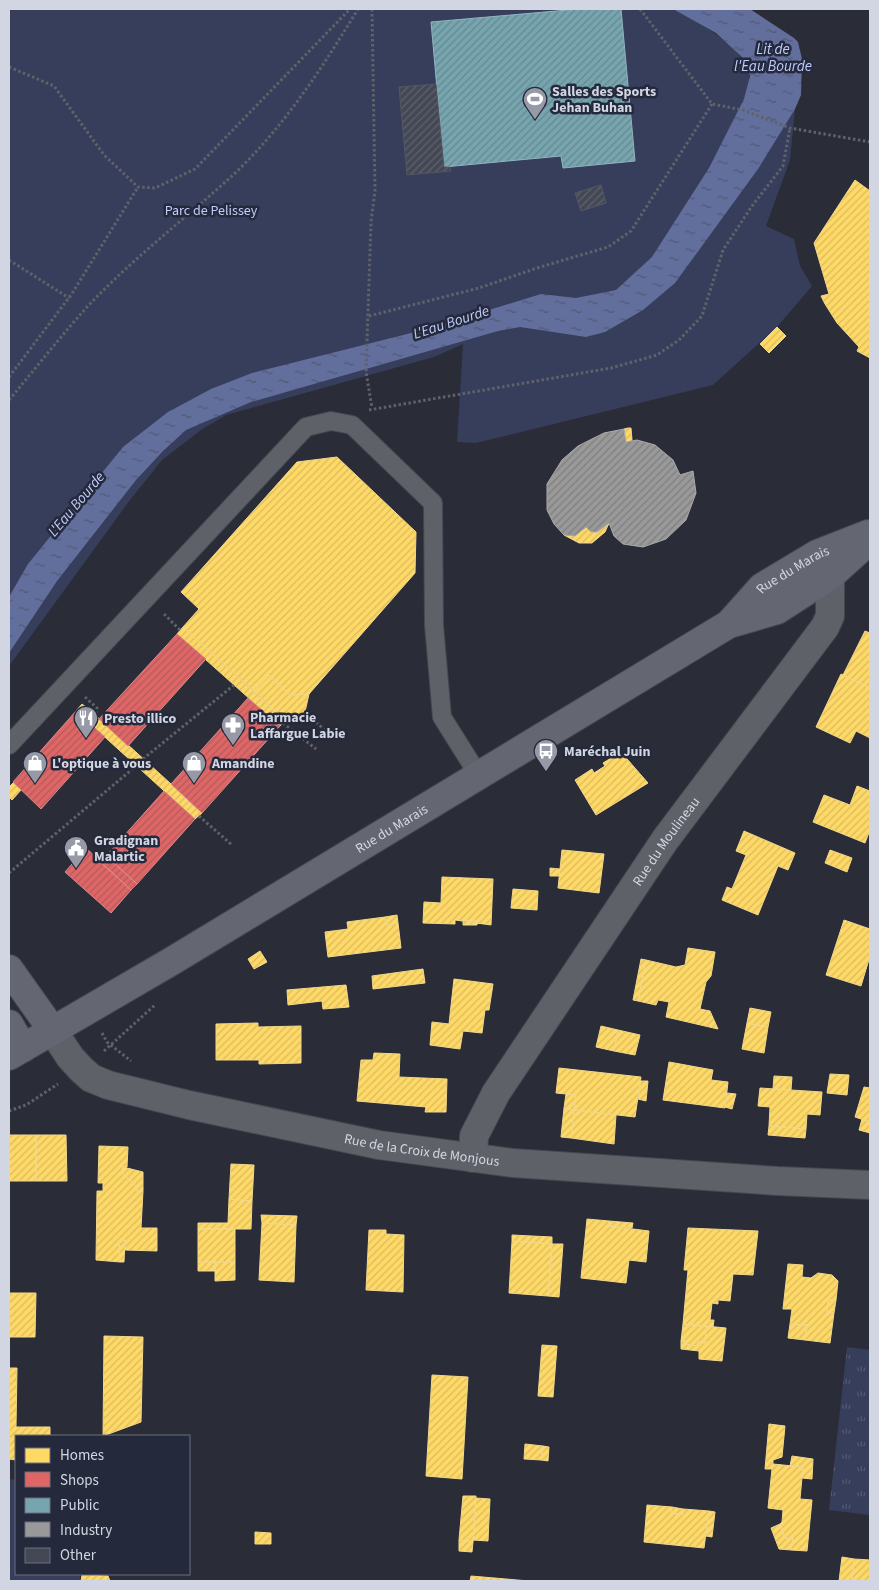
<svg xmlns="http://www.w3.org/2000/svg" width="879" height="1590" viewBox="0 0 879 1590" font-family="'Source Sans 3',sans-serif">
<style>
.grass{fill:url(#grass-tufts)}
.green{fill:#373e5c}
.water{fill:url(#water-ripples)}
.homes{fill:url(#homes-hatch);stroke:#f2d88b}
.shops{fill:url(#shops-hatch);stroke:#dc888b}
.public{fill:url(#public-hatch);stroke:#92b4be}
.industry{fill:url(#industry-hatch);stroke:#aaabaf}
.building{fill:url(#building-hatch);stroke:#545660}
.lines{fill:none;stroke-linecap:round;stroke-linejoin:round}
.lane-casing{stroke:#464851;stroke-width:20}
.street-casing{stroke:#464851;stroke-width:30}
.secondary-casing{stroke:#464851;stroke-width:30}
.path{stroke:#606269;stroke-width:3;stroke-dasharray:2.5 2.5;stroke-linecap:butt}
.lane{stroke:#5f6168;stroke-width:18}
.street{stroke:#5f6168;stroke-width:28}
.secondary{stroke:#646772;stroke-width:28}
.labels{text-anchor:middle;stroke-width:5;stroke-linejoin:round;paint-order:stroke}
.poi-label{font-size:14px;font-weight:bold;fill:#d2d6e2;stroke:#25293c;text-anchor:start}
.park-label{font-size:14px;fill:#c1cdfb;stroke:#25293c}
.street-label{font-size:14px;fill:#d2d6e2;stroke:#25293c}
.water-label{font-size:15px;font-style:italic;fill:#c0ccfa;stroke:#25293c}
</style>
<defs>
<pattern id="grass-tufts" width="24" height="20" patternUnits="userSpaceOnUse" patternTransform="scale(1.25)"><rect width="24" height="20" fill="#373e5c"/><path d="M3 7l-1-3M5 7V3M7 7l1-3M15 17l-1-3M17 17v-4M19 17l1-3" fill="none" stroke="#535973"/></pattern>
<pattern id="water-ripples" width="26" height="14" patternUnits="userSpaceOnUse" patternTransform="scale(1.25)"><rect width="26" height="14" fill="#626e9c"/><path d="M2 4q2-2 4 0t4 0M15 11q2-2 4 0t4 0" fill="none" stroke="#525974"/></pattern>
<pattern id="homes-hatch" width="6" height="6" patternUnits="userSpaceOnUse" patternTransform="scale(1.25)"><rect width="6" height="6" fill="#ffd966"/><path d="M-1 1l2-2M0 6l6-6M5 7l2-2" fill="none" stroke="#d9ba5f"/></pattern>
<pattern id="shops-hatch" width="6" height="6" patternUnits="userSpaceOnUse" patternTransform="scale(1.25)"><rect width="6" height="6" fill="#e06666"/><path d="M-1 1l2-2M0 6l6-6M5 7l2-2" fill="none" stroke="#b05b5c"/></pattern>
<pattern id="public-hatch" width="6" height="6" patternUnits="userSpaceOnUse" patternTransform="scale(1.25)"><rect width="6" height="6" fill="#76a5af"/><path d="M-1 1l2-2M0 6l6-6M5 7l2-2" fill="none" stroke="#66878f"/></pattern>
<pattern id="industry-hatch" width="6" height="6" patternUnits="userSpaceOnUse" patternTransform="scale(1.25)"><rect width="6" height="6" fill="#999"/><path d="M-1 1l2-2M0 6l6-6M5 7l2-2" fill="none" stroke="#7e7e80"/></pattern>
<pattern id="building-hatch" width="6" height="6" patternUnits="userSpaceOnUse" patternTransform="scale(1.25)"><rect width="6" height="6" fill="#444855"/><path d="M-1 1l2-2M0 6l6-6M5 7l2-2" fill="none" stroke="#5e626d"/></pattern>
</defs>
<rect width="100%" height="100%" fill="#2a2c37"/>
<path class="grass" d="M847 1347 870 1350V1515L829 1510Z"/>
<path class="green" d="M9 9H673C700 24 754 49 749 85L795 109 790 160 766 226 794 239 800 266 812 286 777 327 713 385 476 443 457 442 463 344 434 357 226 415 201 430 162 460 130 500 9 666Z
M9 1479 16 1480V1574H80V1581H9Z"/>
<path class="water" d="M673 9H750L794 38 798 42 802 59 801 95 795 109 758 169 675 283 643 310 605 332 586 337 520 327 498 331 251 402 186 430 163 451 136 480 57 581 9 653V597L28 564 123 447 168 412 211 389 252 373 431 328 541 294 576 298 616 290 652 257 709 168 744 99 750 76 743 58 716 33Z"/>
<path class="homes" d="M855 180 870 191V358L857 351 859 347 837 323 825 304 821 296 829 294 814 243Z
M777 327 786 336 769 353 760 344Z
M628 428H631L632 440 626 442 624 429Z
M337 457 416 532 415 573 309 694 290 695 269 675 254 691 183 627 199 609 181 592 297 462Z
M609 523 605 532 592 543H579L564 535 575 536 586 527 591 532H597Z
M183 627 285 720 280 726 177 634Z
M865 631 870 633V688L843 675Z
M841 674 870 688V738L856 731 850 743 816 727Z
M269 675 290 695 309 694 305 712 285 720 254 691Z
M82 704 92 712 85 719 76 711Z
M92 712 171 784 202 813 195 819 85 719Z
M621 752 648 783 596 815 575 780 592 769 594 773 605 766 603 763Z
M13 783 21 790 12 800 9 797V787Z
M857 786 870 791V830L865 843 813 822 824 795 850 805Z
M744 831 795 853 788 870 778 866 758 915 722 900 727 887 732 889 746 855 736 851Z
M562 850 604 854 599 893 558 888Z
M830 850 852 858 847 872 825 863Z
M550 868 560 869 559 876H550Z
M442 877 493 879 491 925 455 920V924L423 923 424 902 441 903Z
M513 889 538 891 537 910 511 908Z
M397 915 398 923 386 925 385 917Z
M385 917 386 925 398 923 401 948 328 957 325 932 348 929 347 922Z
M463 920 477 921V925H463Z
M844 920 870 929V956L861 986 826 975Z
M688 948 715 952 711 976 706 982 700 1009 710 1011 718 1029 666 1017 669 1002 658 1000 656 1005 638 1001 646 960 676 967 685 965Z
M260 951 267 962 254 969 248 959Z
M641 959 646 960 638 1001 633 1000Z
M423 969 425 983 373 989 372 976Z
M454 979 493 984 489 1010H485L482 1033 463 1031 460 1049 430 1045 432 1022 449 1024Z
M346 985 349 1007 323 1009 322 1001 288 1005 287 990Z
M750 1008 771 1012 768 1027 747 1023Z
M258 1023V1027L301 1026V1063L259 1064V1060H216V1024Z
M747 1023 768 1027 764 1053 742 1049Z
M601 1026 618 1030 614 1051 596 1047Z
M618 1030 640 1035 635 1055 614 1051Z
M374 1053 400 1054 399 1077 447 1079 446 1112H425L426 1107 357 1101 361 1060H373Z
M669 1062 713 1070 711 1080 728 1082 725 1108 663 1100Z
M559 1068 641 1077 635 1117 574 1110 576 1095 556 1093Z
M830 1074 849 1075 847 1095 827 1093Z
M774 1076 792 1077 791 1090 773 1089Z
M640 1081H648L646 1101 638 1099Z
M864 1087 870 1088V1122L855 1117Z
M760 1088 822 1092 820 1115 807 1114 806 1129 769 1126 770 1107 758 1106Z
M727 1093 736 1094 732 1109 725 1107Z
M566 1094 576 1095 574 1110 564 1108Z
M564 1108 574 1110 571 1138 561 1137Z
M574 1110 616 1115 614 1144 571 1138Z
M862 1119 870 1122V1133L859 1130Z
M769 1126 806 1129 805 1138 768 1135Z
M9 1135H36V1181H9Z
M36 1135H66L67 1181H36Z
M99 1146 128 1147 127 1167H123V1174L135 1185 137 1191H143L141 1228H157V1251L125 1250V1240H119L120 1262 96 1260 97 1191H103V1183H98Z
M231 1164 254 1165 252 1201 229 1199Z
M123 1167 143 1172V1191H137L135 1185 123 1174Z
M229 1199 252 1201 251 1229H198V1223H228Z
M261 1215 297 1216 296 1225 262 1223Z
M587 1219 609 1221V1226L649 1231 646 1262 629 1260 626 1283 581 1278Z
M609 1221 633 1223 632 1228 609 1226Z
M262 1223 296 1225 294 1282 259 1280Z
M688 1228 758 1231 753 1275 733 1274 730 1301 718 1300V1304L712 1303 710 1320H714L713 1327 683 1324 688 1270H684Z
M198 1229H235V1262H198Z
M369 1230H386V1234L404 1235 403 1292 366 1290Z
M512 1235 552 1237V1244L512 1241Z
M119 1240H125L124 1262H120Z
M512 1241 552 1244 548 1296 509 1293Z
M552 1244H563L559 1297 548 1296Z
M198 1262H215V1271H198Z
M215 1262H235V1280L215 1281Z
M788 1264 803 1265 802 1277 811 1278 818 1273 832 1275 838 1281 836 1300H828L827 1313H834L830 1343 805 1340 807 1325 790 1324 792 1309H783Z
M9 1293H36L35 1337H9Z
M828 1300H836L834 1313H827Z
M683 1324 706 1326 705 1343 698 1342 697 1346 686 1344 687 1341H681Z
M790 1324 807 1325 805 1340 788 1338Z
M706 1326 726 1328 722 1361 699 1359V1351L681 1349V1341H687L686 1344 697 1346 698 1342 705 1343Z
M104 1336 143 1337 141 1422 103 1436Z
M542 1345 557 1346 553 1397 538 1396Z
M9 1368H17L16 1427H50V1436H16V1460L9 1459Z
M432 1375 468 1377 462 1479 426 1476Z
M769 1424 785 1426 782 1457 773 1460V1464L803 1467 800 1499 812 1500 807 1551 791 1550 793 1539 785 1538 780 1524 782 1522 783 1510 768 1508 772 1469H765Z
M525 1444 543 1446 541 1460 524 1459Z
M543 1446 549 1447 548 1461 541 1460Z
M792 1456 813 1459 812 1479 802 1478 803 1467 790 1466Z
M463 1496H476L473 1542 459 1540Z
M476 1498 490 1499 488 1541 473 1540Z
M647 1505 672 1507 671 1514H683V1509L709 1511 704 1548 644 1542Z
M672 1507 683 1509V1514H671Z
M709 1511 715 1512 712 1537 706 1536Z
M780 1524 785 1538 793 1539 791 1550 779 1549 771 1528Z
M255 1532 271 1533V1544H255Z
M459 1540 473 1542 472 1552 459 1551Z
M842 1557 854 1559 852 1581H839Z
M854 1559 870 1560V1581H852Z
M82 1575 108 1576 110 1581H81Z
M471 1576 529 1581H470Z"/>
<path class="shops" d="M177 634 206 659 128 746 99 719Z
M248 698 280 726 202 813 171 784Z
M76 711 105 737 41 809 13 782Z
M164 791 195 819 137 884 106 856Z
M86 848 131 890 111 913 65 872Z
M106 856 137 884 131 890 100 862Z"/>
<path class="public" d="M579 9H621L635 161 563 168 561 156 444 167 431 22Z"/>
<path class="industry" d="M624 429 626 442 637 440 655 445 673 460 680 475 693 471 696 493 686 520 666 539 643 547 623 544 614 536 609 523 597 532H591L586 527 575 536 564 535 554 524 547 510V484L562 460 578 446 604 433Z"/>
<path class="building" d="M436 84 444 167H450L451 171 407 175 399 87Z
M601 185 606 203 581 211 575 193Z"/>
<g class="lines">
<g class="lane-casing">
<path id="lane" d="M9 745 306 427 331 421 352 425 433 503 434 625 442 717 479 776"/>
</g>
<g class="street-casing">
<g id="street">
<path id="s1" d="M53 1031 70 1057 81 1069 91 1078 108 1085 189 1105 379 1145 513 1163 778 1181 870 1185"/>
<path id="s2" d="M473 1158 474 1136 496 1093 665 840 825 627 830 616V576"/>
</g>
</g>
<g class="secondary-casing">
<g id="secondary">
<path id="s3" d="M729 624 762 587 817 554 868 534"/>
<path d="M9 969 53 1031"/>
<path d="M9 1024 23 1048"/>
<path id="s4" d="M9 1056 172 961 729 624 777 610 830 576 870 540"/>
</g>
</g>
<path class="path" d="M372 9 375 191 371 222 366 372 372 408
M640 9 712 104 743 110 790 128 870 142
M9 67 54 86 104 155 138 187 155 188 195 169 350 9
M9 260 69 298
M369 316 479 288 537 268 608 247 631 231 712 104
M9 377 71 295 138 187
M9 400C35 369 60 337 87 307 132 259 185 219 233 175 284 127 322 68 358 9
M369 410 611 368 657 355 679 340 702 316 723 250 752 206 783 166 790 128
M164 614 180 630
M85 697 97 708 95 716
M305 712 329 734
M283 723 316 749
M143 759 234 685
M199 816 232 845
M9 873 136 766
M102 1033 107 1042 131 1061
M104 1051 155 1005
M9 1111 26 1105 58 1084"/>
<use href="#lane" class="lane"/>
<use href="#street" class="street"/>
<use href="#secondary" class="secondary"/>
</g>
<defs>
<g id="stadium-pin" transform="scale(1.25)"><path d="M0 17L-7.5 6A9.5 9.5 0 1 1 7.5 6Z" fill="#979aa6" stroke="#25293c"/><path d="M0-5a6.5 5 0 1 0 0 10a6.5 5 0 1 0 0-10ZM-3.5-1.8h7v3.6h-7Z" fill="#fff"/></g>
<g id="restaurant-pin" transform="scale(1.25)"><path d="M0 17L-7.5 6A9.5 9.5 0 1 1 7.5 6Z" fill="#979aa6" stroke="#25293c"/><path d="M-5-6h1v4h1v-4h1v4h1v-4h1v5L-1.5 .5V6h-2V.5L-5-1ZM5-6V6H3V1.5H1.5Q1.5-4 5-6Z" fill="#fff"/></g>
<g id="pharmacy-pin" transform="scale(1.25)"><path d="M0 17L-7.5 6A9.5 9.5 0 1 1 7.5 6Z" fill="#979aa6" stroke="#25293c"/><path d="M-2-6h4v4h4v4h-4v4h-4v-4h-4v-4h4Z" fill="#fff"/></g>
<g id="bus-pin" transform="scale(1.25)"><path d="M0 17L-7.5 6A9.5 9.5 0 1 1 7.5 6Z" fill="#979aa6" stroke="#25293c"/><path d="M-5-6H5V4H4V6H2V4H-2V6H-4V4H-5ZM-3.5-4V0h7V-4ZM-3.5 1.2v1.5H-2V1.2ZM2 1.2v1.5H3.5V1.2Z" fill="#fff"/></g>
<g id="shop-pin" transform="scale(1.25)"><path d="M0 17L-7.5 6A9.5 9.5 0 1 1 7.5 6Z" fill="#979aa6" stroke="#25293c"/><path d="M-5-2.5h2.3a2.7 3.5 0 0 1 5.4 0H5L5.5 6h-11ZM-1.5-2.5h3a1.5 2.3 0 0 0-3 0Z" fill="#fff"/></g>
<g id="civic-pin" transform="scale(1.25)"><path d="M0 17L-7.5 6A9.5 9.5 0 1 1 7.5 6Z" fill="#979aa6" stroke="#25293c"/><path d="M-.6-6.5H3V-4.5H.6V-3L4-1V1h2V6H-6V1h2V-1L-.6-3ZM-1.2 2.5V6h2.4V2.5Z" fill="#fff"/></g>
</defs>
<g fill-rule="evenodd">
<use href="#stadium-pin" x="535" y="99"/>
<use href="#restaurant-pin" x="86" y="718"/>
<use href="#pharmacy-pin" x="233" y="725"/>
<use href="#bus-pin" x="546" y="751"/>
<use href="#shop-pin" x="35" y="763"/>
<use href="#shop-pin" x="194" y="763"/>
<use href="#civic-pin" x="76" y="848"/>
</g>
<g class="labels">
<g class="poi-label">
<text x="552" y="96">Salles des Sports<tspan x="552" dy="16">Jehan Buhan</tspan></text>
<text x="250" y="722">Pharmacie<tspan x="250" dy="16">Laffargue Labie</tspan></text>
<text x="104" y="723">Presto illico</text>
<text x="564" y="756">Maréchal Juin</text>
<text x="52" y="768">L'optique à vous</text>
<text x="212" y="768">Amandine</text>
<text x="94" y="845">Gradignan<tspan x="94" dy="16">Malartic</tspan></text>
</g>
<g class="park-label">
<text x="211" y="215">Parc de Pelissey</text>
</g>
<g class="street-label">
<text dy="5" stroke="none"><textPath href="#s3" startOffset="85">Rue du Marais</textPath></text>
<text dy="5" stroke="none"><textPath href="#s4" startOffset="445">Rue du Marais</textPath></text>
<text dy="5" stroke="none"><textPath href="#s2" startOffset="374">Rue du Moulineau</textPath></text>
<text dy="5" stroke="none"><textPath href="#s1" startOffset="400">Rue de la Croix de Monjous</textPath></text>
</g>
<g class="water-label">
<text x="773" y="54">Lit de<tspan x="773" dy="17">l'Eau Bourde</tspan></text>
<text transform="translate(451 322) rotate(-18)" y="5">L'Eau Bourde</text>
<text transform="translate(76 504) rotate(-50)" y="5">L'Eau Bourde</text>
</g>
</g>
<rect width="879" height="1590" fill="none" stroke="#d2d6e2" stroke-width="20"/>
<rect x="15" y="1435" width="175" height="140" fill="#25293c" stroke="#6a6e7e"/>
<rect x="25" y="1448" width="25" height="15" fill="#ffd966" stroke="#6a6e7e"/>
<text x="60" y="1460" font-size="15" fill="#d2d6e2">Homes</text>
<rect x="25" y="1472" width="25" height="15" fill="#e06666" stroke="#6a6e7e"/>
<text x="60" y="1485" font-size="15" fill="#d2d6e2">Shops</text>
<rect x="25" y="1498" width="25" height="15" fill="#76a5af" stroke="#6a6e7e"/>
<text x="60" y="1510" font-size="15" fill="#d2d6e2">Public</text>
<rect x="25" y="1522" width="25" height="15" fill="#999999" stroke="#6a6e7e"/>
<text x="60" y="1535" font-size="15" fill="#d2d6e2">Industry</text>
<rect x="25" y="1548" width="25" height="15" fill="#444855" stroke="#6a6e7e"/>
<text x="60" y="1560" font-size="15" fill="#d2d6e2">Other</text>
</svg>
